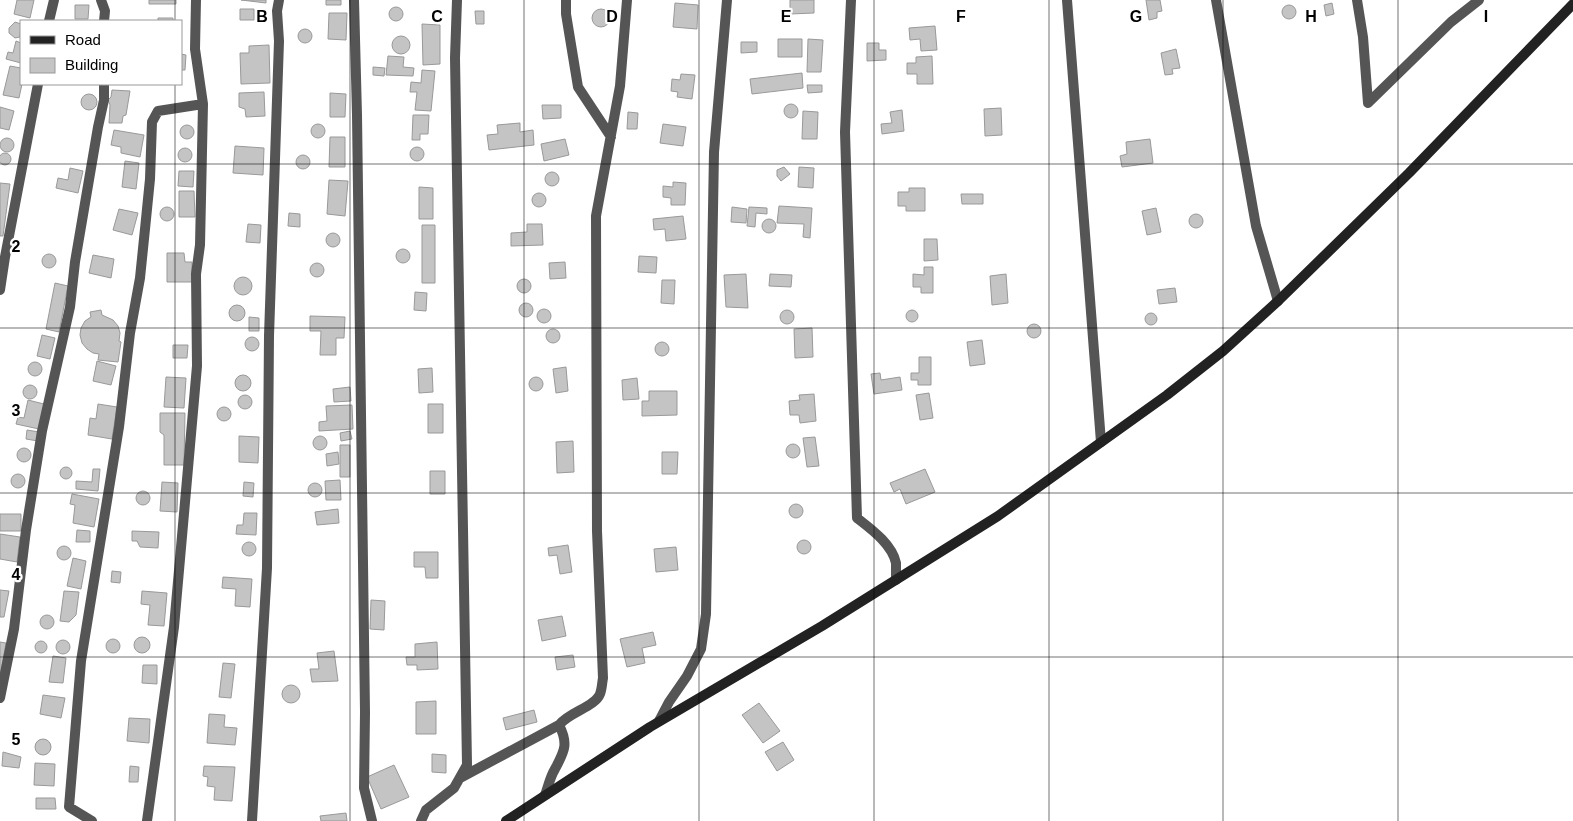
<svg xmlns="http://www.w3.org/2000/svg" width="1573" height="821" viewBox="0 0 1573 821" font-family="Helvetica,sans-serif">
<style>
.building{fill:#c4c4c4;stroke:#999}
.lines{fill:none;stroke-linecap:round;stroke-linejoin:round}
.minor{stroke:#555;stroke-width:10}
.secondary{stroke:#222;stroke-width:10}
.grid{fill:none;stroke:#000;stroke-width:1;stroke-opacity:0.55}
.grid-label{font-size:16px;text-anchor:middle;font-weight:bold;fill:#000;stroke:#fff;stroke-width:4.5;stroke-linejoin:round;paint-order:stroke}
</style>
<rect width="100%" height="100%" fill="#fff"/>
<path class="building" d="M17 0H34L30 18 14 14Z
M149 0H176V4H149Z
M241 0H266V3Z
M326 0H341V5H326Z
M790 0H814V13L790 14Z
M1146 0H1160L1162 11 1157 12V18L1149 20Z
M675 3 698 5 697 29 673 27Z
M1332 3 1334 14 1326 16 1324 5Z
M75 5H89L88 19H75Z
M1282 12a7 7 0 1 1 14 0a7 7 0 1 1-14 0Z
M389 14a7 7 0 1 1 14 0a7 7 0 1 1-14 0Z
M240 9H254V20H240Z
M592 18a9 9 0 1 1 18 0a9 9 0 1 1-18 0Z
M475 11H484V24H476Z
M329 13H347L346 40 328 39Z
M158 18H173V21H158Z
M15 22 21 24 20 37 15 38 9 33V28Z
M422 24 440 25V64L423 65Z
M935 26 937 50 921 51 920 39 910 40 909 28Z
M298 36a7 7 0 1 1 14 0a7 7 0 1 1-14 0Z
M392 45a9 9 0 1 1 18 0a9 9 0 1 1-18 0Z
M778 39H802V57H778Z
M808 39 823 40 821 72H807Z
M16 41 21 43V63L6 59 8 52 13 53Z
M741 42H757V52L741 53Z
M867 43H879V50H886V60L867 61Z
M269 45 270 83 241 84 240 53H249V46Z
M1176 49 1180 68 1172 69 1173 74 1165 75 1161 53Z
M181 54 186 55 185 70H181Z
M388 56 404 57 403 67 414 68 413 76 386 75Z
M932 56 933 84H917V74H907V63H916V57Z
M10 66 21 68 22 84 19 98 3 95Z
M373 67 385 68 384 76 373 75Z
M422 70 435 71 431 111 415 110 417 92H410L411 82 421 83Z
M802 73 803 88 752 94 750 79Z
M681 74 695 75 692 99 677 97 678 92 671 91 672 79 680 80Z
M807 85H822V92L808 93Z
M112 90 130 91 126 115 123 116 122 123H109L110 105 108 100 111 97Z
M264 92 265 116 246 117 245 109 239 107V93Z
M330 93 346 94 345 117H330Z
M81 102a8 8 0 1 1 16 0a8 8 0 1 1-16 0Z
M784 111a7 7 0 1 1 14 0a7 7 0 1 1-14 0Z
M542 105H561V118L543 119Z
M0 107 14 111 9 130 0 128Z
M1001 108 1002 135 985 136 984 109Z
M902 110 904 131 882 134 881 124 892 123 890 112Z
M803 111 818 112 817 139H802Z
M628 112 638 113 637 129H627Z
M413 115H429L428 134H420V140H412Z
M520 123V132L533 130 534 145 489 150 487 135 498 134 497 125Z
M663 124 686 127 683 146 660 143Z
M311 131a7 7 0 1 1 14 0a7 7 0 1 1-14 0Z
M180 132a7 7 0 1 1 14 0a7 7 0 1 1-14 0Z
M114 130 144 135 140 157 121 153V147L111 145Z
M330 137H345V167H329Z
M0 145a7 7 0 1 1 14 0a7 7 0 1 1-14 0Z
M565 139 569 155 544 161 541 144Z
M1150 139 1153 163 1122 167 1120 156 1127 154 1126 142Z
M235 146 264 148 263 175 233 173Z
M410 154a7 7 0 1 1 14 0a7 7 0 1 1-14 0Z
M178 155a7 7 0 1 1 14 0a7 7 0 1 1-14 0Z
M-1 159a6 6 0 1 1 12 0a6 6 0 1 1-12 0Z
M296 162a7 7 0 1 1 14 0a7 7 0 1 1-14 0Z
M125 161 139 163 136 189 122 187Z
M784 167 790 174 781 181 777 176V170Z
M799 167 814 168 813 188 798 187Z
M70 168 83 171 78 193 56 188 58 178 68 180Z
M179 171H194L193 187 178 186Z
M545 179a7 7 0 1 1 14 0a7 7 0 1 1-14 0Z
M329 180 348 181 345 216 327 214Z
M673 182 686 183 685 205H671V198L663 197V186L673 187Z
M0 183 10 184 3 236H0Z
M419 187 433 188V219H419Z
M909 188H925V211H906V206H898V192H909Z
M179 191H194L195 217H179Z
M532 200a7 7 0 1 1 14 0a7 7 0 1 1-14 0Z
M961 194H983V204H962Z
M779 206 812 208 810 238 803 237 804 224 777 223Z
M732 207 747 209 746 223 731 222Z
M749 207 767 208V214L756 213 755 227 747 226Z
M160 214a7 7 0 1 1 14 0a7 7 0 1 1-14 0Z
M1156 208 1161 232 1147 235 1142 211Z
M119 209 138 213 132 235 113 230Z
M289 213 300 214V227L288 226Z
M1189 221a7 7 0 1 1 14 0a7 7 0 1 1-14 0Z
M683 216 686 239 666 241 665 229 654 230 653 219Z
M762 226a7 7 0 1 1 14 0a7 7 0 1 1-14 0Z
M248 224 261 225 260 243 246 242Z
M527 224H542L543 245 511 246V233L527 232Z
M422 225H435V283H422Z
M326 240a7 7 0 1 1 14 0a7 7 0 1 1-14 0Z
M924 239H937L938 260 924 261Z
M396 256a7 7 0 1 1 14 0a7 7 0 1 1-14 0Z
M167 253H184L185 262H192V282H167Z
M42 261a7 7 0 1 1 14 0a7 7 0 1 1-14 0Z
M93 255 114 259 111 278 89 273Z
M639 256 657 257 656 273 638 272Z
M565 262 566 278 550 279 549 263Z
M310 270a7 7 0 1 1 14 0a7 7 0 1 1-14 0Z
M924 267H933V293H921V287H913V274L924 275Z
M746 274 748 308 726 307 724 275Z
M770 274 792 275 791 287 769 286Z
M1006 274 1008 303 992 305 990 276Z
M234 286a9 9 0 1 1 18 0a9 9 0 1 1-18 0Z
M517 286a7 7 0 1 1 14 0a7 7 0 1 1-14 0Z
M662 280H675L674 304 661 303Z
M55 283 68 286 59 332 46 329Z
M1175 288 1177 302 1159 304 1157 290Z
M415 292 427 293 426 311 414 310Z
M519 310a7 7 0 1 1 14 0a7 7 0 1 1-14 0Z
M229 313a8 8 0 1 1 16 0a8 8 0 1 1-16 0Z
M537 316a7 7 0 1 1 14 0a7 7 0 1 1-14 0Z
M906 316a6 6 0 1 1 12 0a6 6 0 1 1-12 0Z
M101 310 102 315 113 320 118 326 120 333 119 341 121 342 118 362 98 360 99 354 93 353 87 349 82 343 80 335 81 328 85 321 91 317 90 312Z
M780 317a7 7 0 1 1 14 0a7 7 0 1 1-14 0Z
M1145 319a6 6 0 1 1 12 0a6 6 0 1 1-12 0Z
M310 316 345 317 344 338H336V355H320L321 331H310Z
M249 317 259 318V331H249Z
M1027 331a7 7 0 1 1 14 0a7 7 0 1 1-14 0Z
M812 328 813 357 795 358 794 329Z
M546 336a7 7 0 1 1 14 0a7 7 0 1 1-14 0Z
M42 335 55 338 50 359 37 356Z
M245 344a7 7 0 1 1 14 0a7 7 0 1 1-14 0Z
M982 340 985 364 970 366 967 342Z
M655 349a7 7 0 1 1 14 0a7 7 0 1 1-14 0Z
M173 345H188L187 358H173Z
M919 357H931V385H918V380H911V373H919Z
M97 361 116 366 111 385 93 381Z
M28 369a7 7 0 1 1 14 0a7 7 0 1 1-14 0Z
M566 367 568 391 556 393 553 369Z
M432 368 433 392 419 393 418 369Z
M880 373 881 380 900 377 902 390 874 394 871 374Z
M235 383a8 8 0 1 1 16 0a8 8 0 1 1-16 0Z
M166 377 186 378 184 408 164 407Z
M529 384a7 7 0 1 1 14 0a7 7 0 1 1-14 0Z
M637 378 639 399 623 400 622 380Z
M23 392a7 7 0 1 1 14 0a7 7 0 1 1-14 0Z
M350 387 351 401 334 402 333 389Z
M649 391H677V415L642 416V401H649Z
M929 393 933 418 920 420 916 395Z
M814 394 816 421 800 423 799 415H790L789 401 800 400 799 395Z
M238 402a7 7 0 1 1 14 0a7 7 0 1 1-14 0Z
M28 400 44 404 39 429 16 424 18 417 24 418Z
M98 404 117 407 112 439 88 435 90 418 96 419Z
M428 404H443V433H428Z
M352 405 353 429 319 431V422L327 421 326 406Z
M217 414a7 7 0 1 1 14 0a7 7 0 1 1-14 0Z
M160 413H185L184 465H164V435L160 432Z
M27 430 39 432 38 441 26 439Z
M350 431 352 439 341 441 340 433Z
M239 436 259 437 258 463 239 462Z
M313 443a7 7 0 1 1 14 0a7 7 0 1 1-14 0Z
M815 437 819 466 807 467 803 438Z
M573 441 574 472 557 473 556 442Z
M786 451a7 7 0 1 1 14 0a7 7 0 1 1-14 0Z
M340 445H350V477H340Z
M17 455a7 7 0 1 1 14 0a7 7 0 1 1-14 0Z
M338 452 339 464 327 466 326 454Z
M662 452H678L677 474H662Z
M60 473a6 6 0 1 1 12 0a6 6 0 1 1-12 0Z
M93 469H100L98 491 76 489V481L92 482Z
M925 469 935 492 906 504 900 489 894 492 890 483Z
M430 471H445V494H430Z
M11 481a7 7 0 1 1 14 0a7 7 0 1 1-14 0Z
M340 480 341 500H326L325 481Z
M162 482 178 483 177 512 160 511Z
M244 482 254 483 253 497 243 496Z
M308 490a7 7 0 1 1 14 0a7 7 0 1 1-14 0Z
M136 498a7 7 0 1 1 14 0a7 7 0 1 1-14 0Z
M72 494 99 499 94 527 73 523 75 505 70 504Z
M789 511a7 7 0 1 1 14 0a7 7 0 1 1-14 0Z
M338 509 339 523 317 525 315 512Z
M244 513H257L256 535 236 534 237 525H243Z
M0 514H21V531H0Z
M77 530 90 531V542H76Z
M132 531 159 532 158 548 140 547 137 541H132Z
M0 534 20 537 17 562 0 559Z
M797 547a7 7 0 1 1 14 0a7 7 0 1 1-14 0Z
M242 549a7 7 0 1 1 14 0a7 7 0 1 1-14 0Z
M568 545 572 572 560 574 557 555 549 556 548 548Z
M57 553a7 7 0 1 1 14 0a7 7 0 1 1-14 0Z
M676 547 678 570 656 572 654 549Z
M414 552H438V578H426L425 567H414Z
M73 558 86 561 81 589 67 586Z
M112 571 121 572 120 583 111 582Z
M223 577 252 579 250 607 235 606 236 589 222 588Z
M0 590 9 591 4 617H0Z
M64 591 79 592 76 615 69 622 60 621Z
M142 591 167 593 164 626 148 625 150 605 141 604Z
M371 600 385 601 384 630 370 629Z
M40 622a7 7 0 1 1 14 0a7 7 0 1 1-14 0Z
M562 616 566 636 542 641 538 620Z
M653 632 656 645 642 648 645 663 627 667 620 639Z
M134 645a8 8 0 1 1 16 0a8 8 0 1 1-16 0Z
M106 646a7 7 0 1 1 14 0a7 7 0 1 1-14 0Z
M56 647a7 7 0 1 1 14 0a7 7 0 1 1-14 0Z
M35 647a6 6 0 1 1 12 0a6 6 0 1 1-12 0Z
M0 642 6 643 1 672H0Z
M437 642 438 669 417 670V665H407L406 657H415V644Z
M334 651 338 681 312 682 310 669H319L317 653Z
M573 655 575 667 557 670 555 657Z
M53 656 66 658 63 683 49 682Z
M223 663 235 664 231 698 219 697Z
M143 665H157V684L142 683Z
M282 694a9 9 0 1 1 18 0a9 9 0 1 1-18 0Z
M43 695 65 698 61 718 40 714Z
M436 701V734H416V702Z
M759 703 780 731 763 743 742 715Z
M534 710 537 722 506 730 503 718Z
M209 714 225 715 224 727 237 728 235 745 207 743Z
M129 718 150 719 149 743 127 741Z
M35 747a8 8 0 1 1 16 0a8 8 0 1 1-16 0Z
M783 742 794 760 777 771 765 752Z
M3 752 21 757 19 768 2 766Z
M432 754 446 755V773L432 772Z
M35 763 55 764 54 786 34 785Z
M394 765 409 797 381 809 367 777Z
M130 766 139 767 138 782H129Z
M204 766 235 767 232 801 214 800 215 787 207 786 208 777 203 776Z
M36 798H55L56 809H36Z
M346 813 347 821H321L320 816Z"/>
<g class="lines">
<path class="minor" d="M101 0 105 11 104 21
M354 0 357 115 365 712 364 788 372 821
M566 0V14L578 87 611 137
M851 0 845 132 857 518C871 529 892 544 896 563 896 569 896 574 896 580
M1067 0 1101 442
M1216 0 1256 226 1278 301
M1357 0 1363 37 1368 103 1451 22 1479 0
M49 21 54 0
M0 290 5 257 38 84
M0 698 14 629 26 530 42 431 70 307 75 262 98 127 104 100V84
M659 721 669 702 687 676 701 649 706 614 714 152 727 0
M460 778 559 725
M545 795C548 787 550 777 555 769 564 752 569 744 559 725 569 712 595 707 600 694 602 689 602 683 603 678L597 531 596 216 620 86 627 0
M92 821 69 807 81 661 119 427 130 333 140 278 145 229 150 179 152 122 158 111 203 104
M147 821 174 627 197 366 196 274 200 245 203 104 195 49 196 0
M252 821 267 568 269 336 279 41 277 11 279 0
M421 821 426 810 454 788 467 765 455 58 457 0"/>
<path class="secondary" d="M506 821 650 727 822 626 998 516 1167 395 1223 351 1278 301 1409 173 1573 4"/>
</g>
<path class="grid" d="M175 0V21M350 0V821M524 0V821M699 0V821M874 0V821M1049 0V821M1223 0V821M1398 0V821M175 84V821M0 164H1573M0 328H1573M0 493H1573M0 657H1573"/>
<g class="grid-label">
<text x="262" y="22">B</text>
<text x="437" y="22">C</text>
<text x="612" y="22">D</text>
<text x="786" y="22">E</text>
<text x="961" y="22">F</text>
<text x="1136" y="22">G</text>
<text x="1311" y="22">H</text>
<text x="1486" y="22">I</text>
<text x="16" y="252">2</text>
<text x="16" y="416">3</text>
<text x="16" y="580">4</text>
<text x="16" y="745">5</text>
</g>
<rect x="20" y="20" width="162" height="65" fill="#ffffff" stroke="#999999"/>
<rect x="30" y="36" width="25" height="8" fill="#222222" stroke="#999999"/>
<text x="65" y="45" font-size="15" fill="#000000">Road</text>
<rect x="30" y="58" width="25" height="15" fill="#c4c4c4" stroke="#999999"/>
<text x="65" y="70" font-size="15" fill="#000000">Building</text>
</svg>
